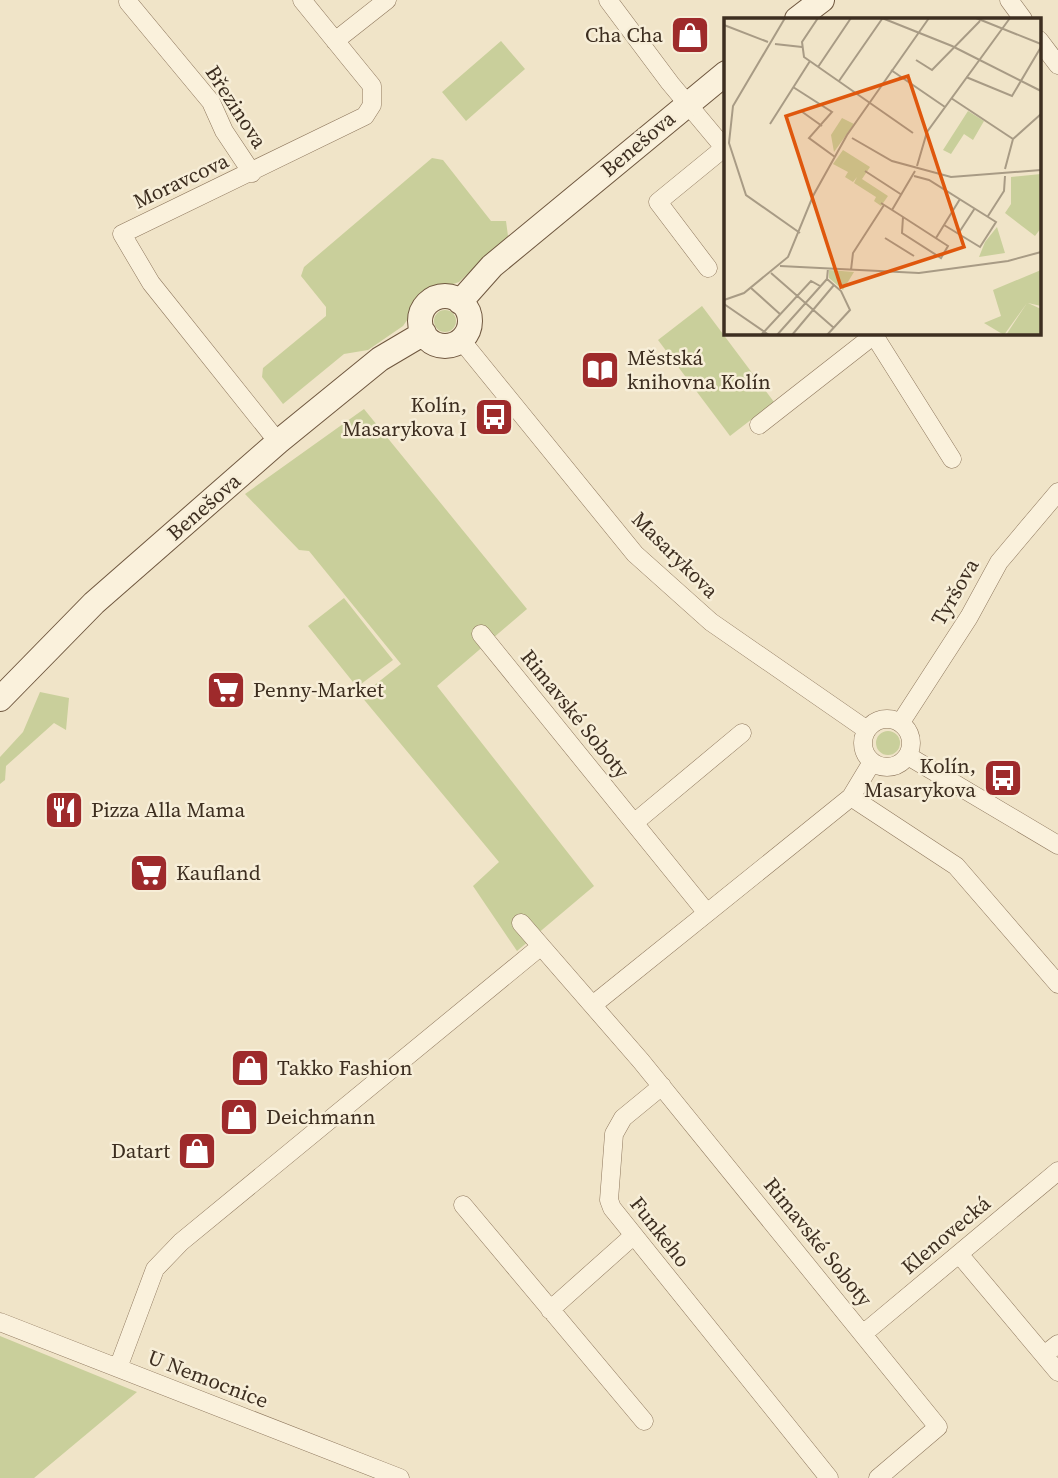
<svg xmlns="http://www.w3.org/2000/svg" width="1058" height="1478" viewBox="0 0 1058 1478" font-family="'Source Serif 4',serif">
<style>
.green{fill:#c9cf9b}
.lines{fill:none;stroke-linecap:round;stroke-linejoin:round}
.street-casing{stroke:#8d765c;stroke-width:19}
.secondary-casing{stroke:#6f573f;stroke-width:26}
.street{stroke:#faf1dc;stroke-width:18}
.secondary{stroke:#faf1dc;stroke-width:24}
.labels{text-anchor:middle;stroke-width:5;stroke-linejoin:round;paint-order:stroke}
.poi-label{font-size:21px;fill:#3d2e20;stroke:#f7eed8;text-anchor:start}
.street-label{font-size:21px;fill:#3d2e20;stroke:#f7eed8}
.inset-road{fill:none;stroke:#a89b85;stroke-width:2}
.view{fill:#df570d;fill-opacity:0.15;stroke:#df570d;stroke-width:3.5}
.inset-edge{fill:none;stroke:#3d2e20;stroke-width:3.5}
</style>
<rect width="100%" height="100%" fill="#f0e4c8"/>
<path class="green" d="M501 41 525 69 466 121 442 92Z
M432 158 443 160 491 221H506L508 236 459 282 425 294 403 326 368 350 344 354 283 404 262 377 263 368 326 316V307L301 276 304 267Z
M702 306 774 402 730 436 658 340Z
M434 321a11 11 0 1 1 22 0a11 11 0 1 1-22 0Z
M364 409 527 609 437 686 594 886 517 951 473 886 499 862 361 696 401 664 309 551 299 550 245 494Z
M344 598 393 660 357 687 308 626Z
M40 692 69 698 66 730 54 723 6 766 5 780 0 784V757L23 732Z
M876 743a12 12 0 1 1 24 0a12 12 0 1 1-24 0Z
M0 1336 137 1392 34 1478H0Z"/>
<g class="lines">
<g class="street-casing">
<path id="street" d="M608 0 670 83 726 150
M1009 0 1023 19
M128 2 211 102 224 131 252 173
M1039 40 1058 65
M335 41 387 0
M708 268 658 202 724 148
M872 332 952 459
M461 340 635 554 711 622 867 730
M759 425 874 335
M278 442 151 283 122 234 365 116 372 105V86L302 0
M481 634 707 913
M863 743a24 24 0 1 1 48 0a24 24 0 1 1-48 0Z
M901 722 969 617 999 562 1058 492
M908 756 1058 845
M851 797 956 866 1058 984
M634 823 742 733
M521 923 641 1061 938 1427 878 1478
M594 1004 851 797 872 762
M662 1086 623 1118 614 1134 609 1200 612 1208 829 1478
M463 1205 644 1421
M959 1254 1058 1372
M550 1310 633 1236
M0 1322 400 1478
M863 1334 1058 1171
M1044 1355 1058 1344
M118 1368 155 1269 181 1242 540 947"/>
</g>
<g class="secondary-casing">
<path id="secondary" d="M797 19 822 0
M420 321a25 25 0 1 1 50 0a25 25 0 1 1-50 0Z
M460 302 492 266 726 73
M0 699 94 603 278 442 380 359 424 333"/>
</g>
<use href="#street" class="street"/>
<use href="#secondary" class="secondary"/>
</g>
<defs>
<g id="shop-square" transform="scale(2.0125)"><rect x="-9" y="-9" width="18" height="18" rx="4" fill="#9e2a2b" stroke="#f7eed8"/><path d="M-5-2.5h2.3a2.7 3.5 0 0 1 5.4 0H5L5.5 6h-11ZM-1.5-2.5h3a1.5 2.3 0 0 0-3 0Z" fill="#fff"/></g>
<g id="library-square" transform="scale(2.0125)"><rect x="-9" y="-9" width="18" height="18" rx="4" fill="#9e2a2b" stroke="#f7eed8"/><path d="M-6-4Q-3-5.5-.7-3.5V5Q-3 3-6 4ZM6-4Q3-5.5 .7-3.5V5Q3 3 6 4Z" fill="#fff"/></g>
<g id="bus-square" transform="scale(2.0125)"><rect x="-9" y="-9" width="18" height="18" rx="4" fill="#9e2a2b" stroke="#f7eed8"/><path d="M-5-6H5V4H4V6H2V4H-2V6H-4V4H-5ZM-3.5-4V0h7V-4ZM-3.5 1.2v1.5H-2V1.2ZM2 1.2v1.5H3.5V1.2Z" fill="#fff"/></g>
<g id="supermarket-square" transform="scale(2.0125)"><rect x="-9" y="-9" width="18" height="18" rx="4" fill="#9e2a2b" stroke="#f7eed8"/><path d="M-6-5.5h2.5l.6 2H6L4.5 2H-2.5L-4.4-4H-6ZM-1.5 3.2a1.3 1.3 0 1 0 .1 0ZM3 3.2a1.3 1.3 0 1 0 .1 0Z" fill="#fff"/></g>
<g id="restaurant-square" transform="scale(2.0125)"><rect x="-9" y="-9" width="18" height="18" rx="4" fill="#9e2a2b" stroke="#f7eed8"/><path d="M-5-6h1v4h1v-4h1v4h1v-4h1v5L-1.5 .5V6h-2V.5L-5-1ZM5-6V6H3V1.5H1.5Q1.5-4 5-6Z" fill="#fff"/></g>
</defs>
<g fill-rule="evenodd">
<use href="#shop-square" x="690" y="35"/>
<use href="#library-square" x="600" y="370"/>
<use href="#bus-square" x="494" y="417"/>
<use href="#supermarket-square" x="226" y="690"/>
<use href="#bus-square" x="1003" y="778"/>
<use href="#restaurant-square" x="64" y="810"/>
<use href="#supermarket-square" x="149" y="873"/>
<use href="#shop-square" x="250" y="1068"/>
<use href="#shop-square" x="239" y="1117"/>
<use href="#shop-square" x="197" y="1151"/>
</g>
<g class="labels">
<g class="poi-label">
<text x="663" y="42" text-anchor="end">Cha Cha</text>
<text x="627" y="365">Městská<tspan x="627" dy="24">knihovna Kolín</tspan></text>
<text x="467" y="412" text-anchor="end">Kolín,<tspan x="467" dy="24">Masarykova I</tspan></text>
<text x="253" y="697">Penny-Market</text>
<text x="976" y="773" text-anchor="end">Kolín,<tspan x="976" dy="24">Masarykova</tspan></text>
<text x="91" y="817">Pizza Alla Mama</text>
<text x="176" y="880">Kaufland</text>
<text x="277" y="1075">Takko Fashion</text>
<text x="266" y="1124">Deichmann</text>
<text x="170" y="1158" text-anchor="end">Datart</text>
</g>
<g class="street-label">
<text transform="translate(236 107) rotate(57)" y="7">Březinova</text>
<text transform="translate(638 144) rotate(-40)" y="7">Benešova</text>
<text transform="translate(181 181) rotate(-25)" y="7">Moravcova</text>
<text transform="translate(204 507) rotate(-41)" y="7">Benešova</text>
<text transform="translate(675 555) rotate(45)" y="7">Masarykova</text>
<text transform="translate(955 592) rotate(-60)" y="7">Tyršova</text>
<text transform="translate(575 714) rotate(51)" y="7">Rimavské Soboty</text>
<text transform="translate(660 1232) rotate(52)" y="7">Funkeho</text>
<text transform="translate(946 1235) rotate(-40)" y="7">Klenovecká</text>
<text transform="translate(818 1242) rotate(51)" y="7">Rimavské Soboty</text>
<text transform="translate(208 1379) rotate(21)" y="7">U Nemocnice</text>
</g>
</g>
<g transform="translate(724 18)">
<rect width="317" height="317" fill="#f0e4c8"/>
<path d="M244 93 260 103 249 122 240 116 227 136 219 132ZM118 100 130 106 110 134 107 117ZM119 132 146 149 138 161 164 178 157 188 150 183 152 179 130 165 133 159 129 164 121 159 124 154 109 146ZM317 156V210L311 218 281 195 287 186V159ZM273 209 281 235 255 239 261 224ZM105 252 130 254 119 272 105 260ZM317 252V288L304 285 317 291V317H282L303 285 280 317 260 305 277 298 269 272Z" fill="#c9cf9b"/>
<path class="inset-road" d="M61 0 9 88 5 125 22 177 76 215M94 0 78 24 80 39 189 115M158 0 228 28 317 73M252 0 317 26M0 7 44 24M51 26 78 29M192 42 208 52 256 3M94 49 127 0M167 52 221 89M242 59 288 78 317 29M115 63 158 1M69 69 108 94 85 120 111 139M227 80 289 121M77 93 98 108M46 106 86 43M128 120 168 143 227 159 317 152M193 148 203 114 286 0M281 151 289 121 317 96M141 153 178 177M190 158 205 162 272 204 256 229 220 207M157 185 176 197 224 228 217 240 178 215 179 199M168 192 191 153M264 198 280 173 281 158M234 216 251 190M161 220 190 238M212 220 236 181M56 248 195 255 284 243 317 234M127 252 129 235 160 187M47 255 110 310M103 261 117 273 126 292 103 317M27 270 57 297M0 282 20 275 64 239 89 178 123 117 205 0M0 286 45 317M37 317 87 263 96 268M53 317 103 261 104 250M68 317 110 267"/>
<path class="view" d="M184 58 240 229 117 269 62 98Z"/>
<rect width="317" height="317" class="inset-edge"/>
</g>
</svg>
